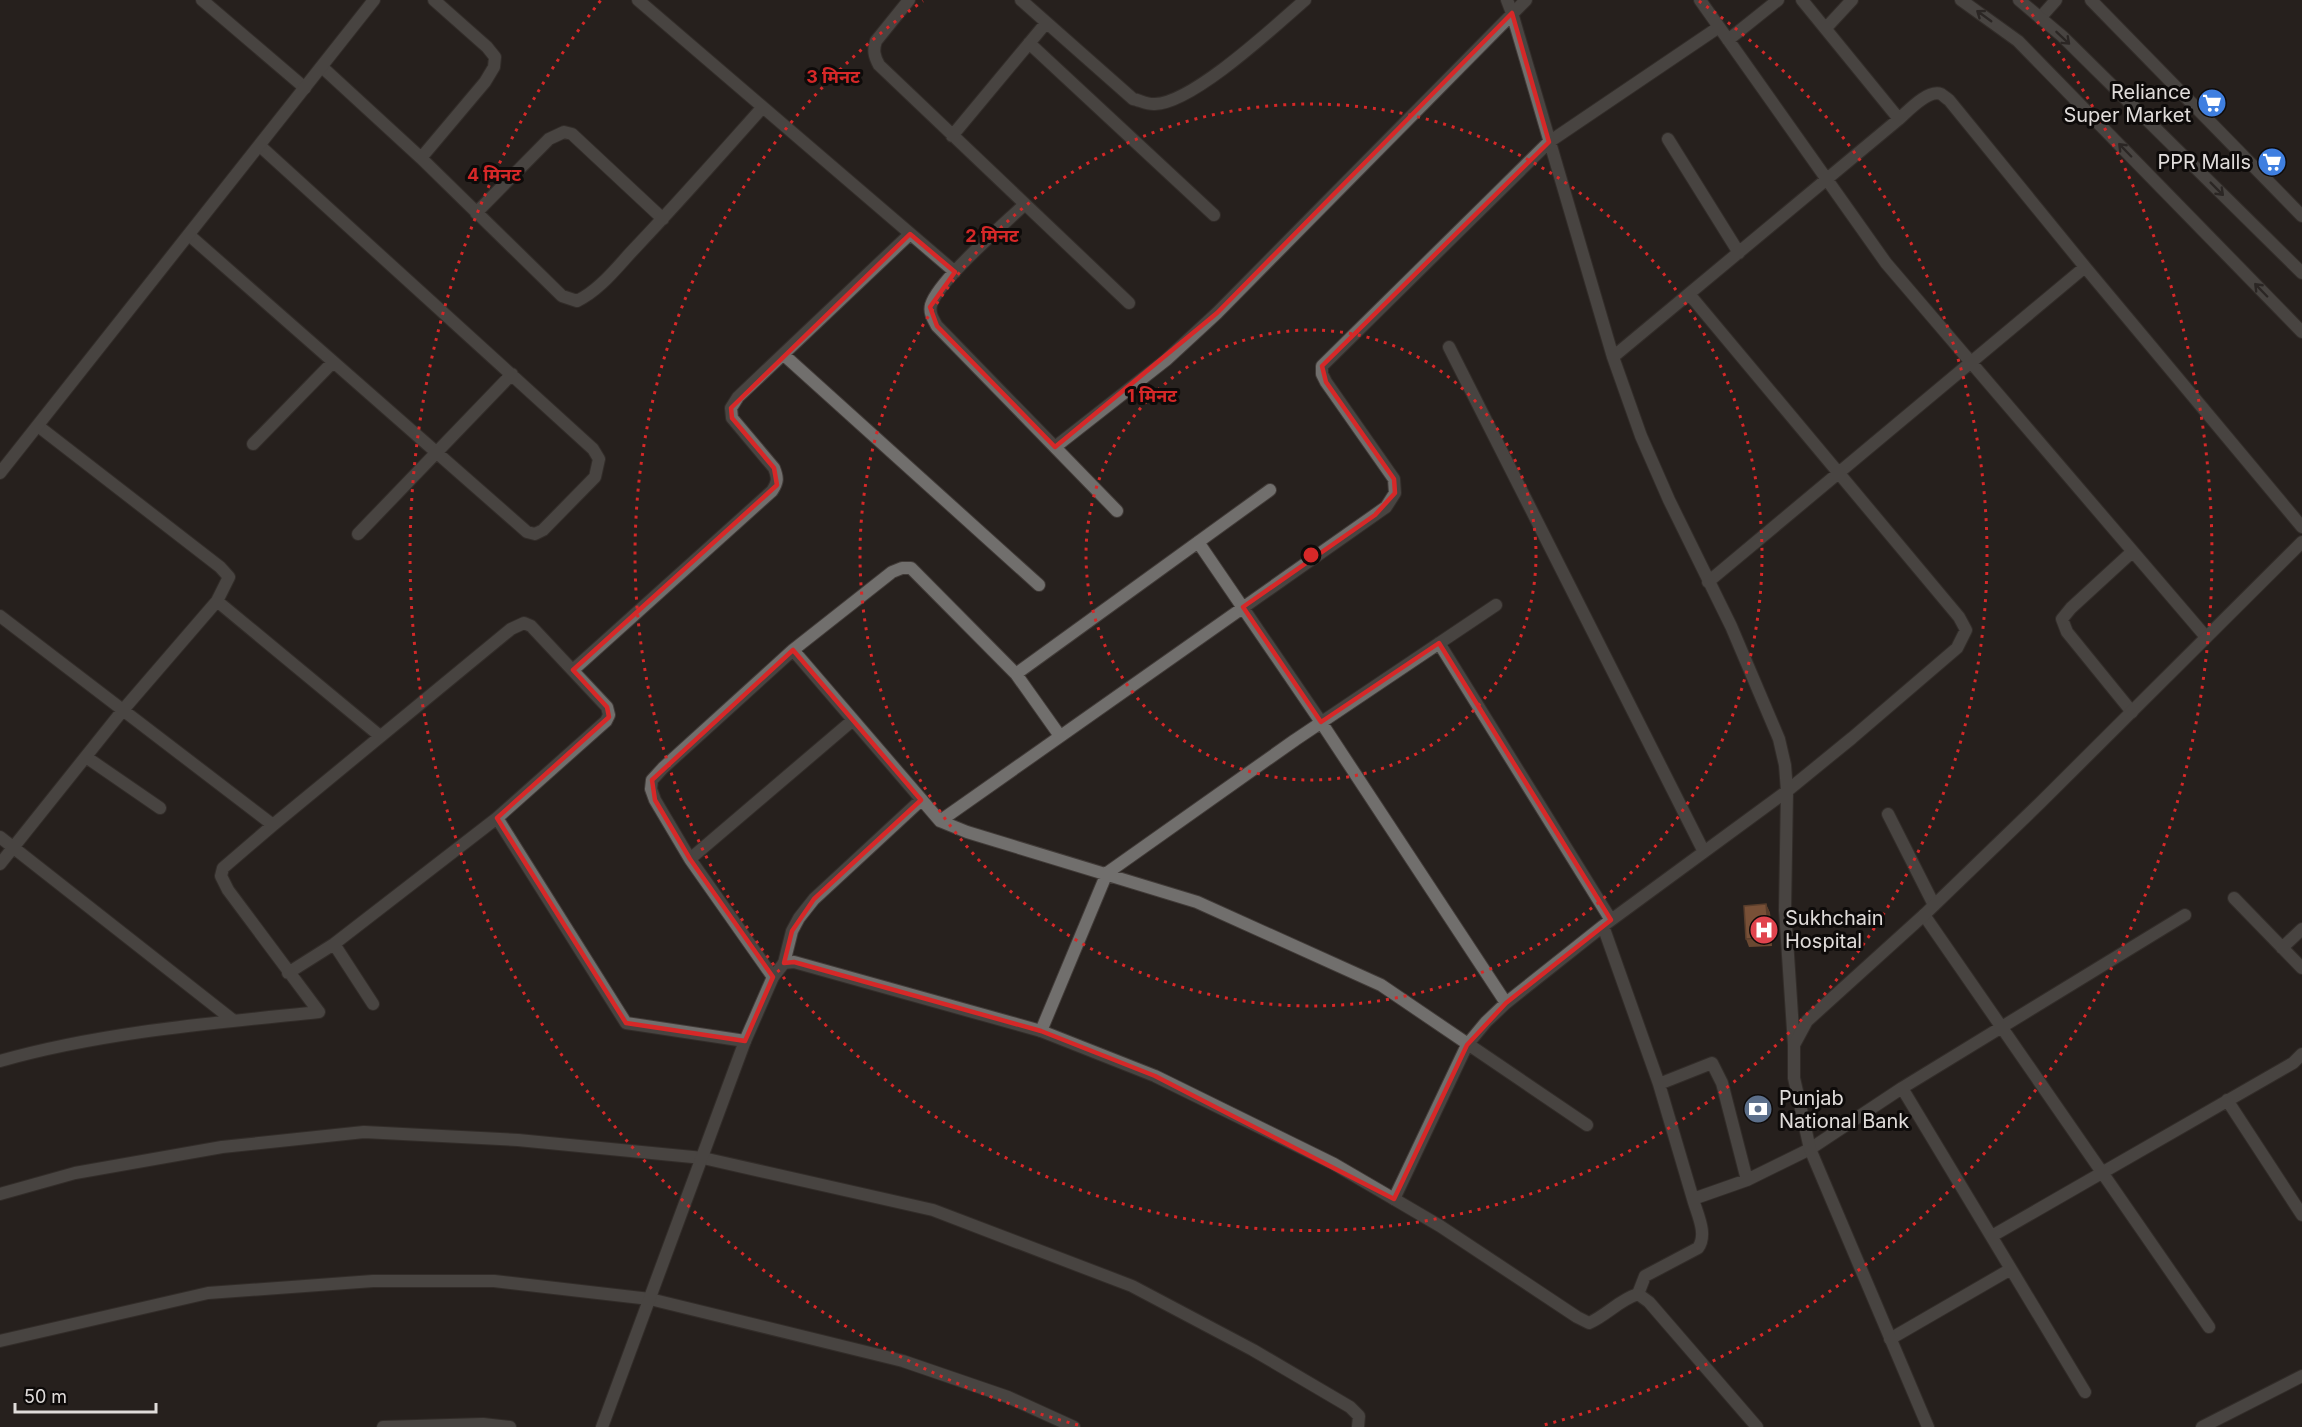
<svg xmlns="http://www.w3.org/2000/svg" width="2302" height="1427" viewBox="0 0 2302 1427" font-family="Inter,'Noto Sans Devanagari',sans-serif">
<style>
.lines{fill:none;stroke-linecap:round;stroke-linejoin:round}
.minor-casing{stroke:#413b38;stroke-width:14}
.tertiary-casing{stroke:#413b38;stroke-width:14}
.minor{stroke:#716f6d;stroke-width:12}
.tertiary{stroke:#716f6d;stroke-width:12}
.wall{fill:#bc784b}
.shaded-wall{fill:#99613d}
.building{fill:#db8b57;stroke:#99613d;stroke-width:1.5}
.oneway{stroke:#312e2d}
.marked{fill:none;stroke:#d62828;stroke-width:4.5;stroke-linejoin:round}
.ring{fill:none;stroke:#d62828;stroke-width:3;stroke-dasharray:3 6}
.labels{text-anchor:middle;stroke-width:6;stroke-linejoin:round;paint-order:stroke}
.poi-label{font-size:20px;fill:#e0dcda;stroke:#0e0b0a;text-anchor:end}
.centre{fill:#d62828;stroke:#0e0b0a;stroke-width:3}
.ring-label{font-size:18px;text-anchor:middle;font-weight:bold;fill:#d62828;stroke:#0e0b0a;stroke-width:6;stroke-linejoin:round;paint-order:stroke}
</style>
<rect width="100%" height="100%" fill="#27211e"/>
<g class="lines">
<g class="minor-casing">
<path id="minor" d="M202 0 305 88
M638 0 955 272
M909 0 876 41C873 50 874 56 879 65L1129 303
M1021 0 1133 99C1139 100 1148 105 1155 104 1193 103 1275 26 1305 0
M1507 0 1512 13 1613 357 1641 436 1669 500 1731 626 1779 739 1785 765 1787 791 1785 910 1794 1045
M1700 0 1886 263 2206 637
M1802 0 1899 119
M2091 0 2302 216
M2040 18 2056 0
M1826 28 1852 0
M1728 40 1778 0
M1029 43 1214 215
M322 67 421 158 562 296 577 301C600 290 617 267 635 248 678 203 720 155 762 108
M952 136 1046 23
M1668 139 1739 253
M421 158 485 82 494 67 495 57 487 47 434 0
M1024 205C1003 225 938 281 931 305 929 313 933 319 937 326L1117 511
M476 213 549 139 564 132 572 134 663 219
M189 235 527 532 535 534 543 530 595 477 599 459 593 449 260 146
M1449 347 1704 852
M784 355 1039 585
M1613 357 1899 119C1908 111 1928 89 1941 94 1944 96 1946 98 1949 100L2085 267 2302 527
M253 444 333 362
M1055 447 1166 360 1217 313 1526 0
M358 534 512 374
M1198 542 1321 722 1506 1003
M1708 582 2085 267
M217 601 380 736
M0 616 273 825
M1439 643 1611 920
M793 650 940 821 967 832 1197 902 1381 985 1587 1125
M573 670 772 491C778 482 778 478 774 468L732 418 731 408 738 397 910 234
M1016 674 1270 490
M2132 712 2067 632 2062 619 2071 608 2132 552
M86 757 160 808
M1888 814 1934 905
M497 818 626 1023 745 1041
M940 821 1386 507 1395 493 1394 479 1326 382 1322 374V366L1549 142 1719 27
M0 837 234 1021
M690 859 853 720
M0 864 123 710 217 601 229 577 220 567 38 426
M2234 898 2302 968
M1924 915 2209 1327
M1603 926 1659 1084 1693 1199 1747 1180 1810 1149 1902 1088 2185 915
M334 944 373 1004
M2282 948 2302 929
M784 963 792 931 799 918 814 899 921 800
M288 973 334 944 497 818 606 721 609 715 607 707 531 626 524 623 511 629 273 825 223 868 221 876 228 890 319 1012
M773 977 690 859 655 800 651 789 652 780 663 768 793 650 892 572 902 568H911L1016 674 1060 736
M1041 1031 1107 873 1295 740 1496 605
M0 1061C102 1032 213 1023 319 1012
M1659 1084 1712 1063 1722 1083 1747 1180
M1902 1088 2085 1392
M2227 1100 2302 1215
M0 1194 75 1173 222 1147 364 1132 518 1140 703 1158 933 1210 1132 1286 1253 1350 1350 1407 1359 1416 1358 1427
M1394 1199 1467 1045 1486 1022 1506 1003 1603 926 1787 791 1852 738 1957 648 1966 630 1959 617 1689 294
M1992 1236 2293 1063 2302 1054
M1638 1294 1645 1276 1698 1248C1708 1234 1697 1214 1693 1199
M1890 1339 2011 1269
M0 1341 208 1293 373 1281H494L650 1299 903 1361 1008 1397 1074 1427
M383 1427 483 1424 510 1427
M2202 1427 2302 1376"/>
</g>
<g class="tertiary-casing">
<path id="tertiary" d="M1961 0 2018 41 2302 332
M2019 0 2062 36 2302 273
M0 473 374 0
M602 1427 745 1041 773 977 784 963 794 962 1041 1031 1155 1076 1334 1164 1394 1199 1440 1226 1577 1317 1589 1323C1607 1315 1619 1300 1638 1294L1649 1302 1757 1427
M1928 1427 1810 1149 1794 1078V1045L1807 1021 1924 915 2040 803 2302 542"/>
</g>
<use href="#minor" class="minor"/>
<use href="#tertiary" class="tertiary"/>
</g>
<path class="wall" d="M1766 904 1770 913 1772 946 1749 947 1746 939Z"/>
<path class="shaded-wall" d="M1766 904 1770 913 1772 946 1769 937Z"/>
<path class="building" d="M1766 904 1769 937 1746 939 1744 906Z"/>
<defs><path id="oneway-shaft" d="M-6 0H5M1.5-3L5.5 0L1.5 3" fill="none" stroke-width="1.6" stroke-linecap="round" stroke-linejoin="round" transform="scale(1.5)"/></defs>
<g class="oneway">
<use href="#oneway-shaft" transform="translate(1984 16) rotate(-144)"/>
<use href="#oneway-shaft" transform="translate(2063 38) rotate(43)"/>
<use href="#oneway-shaft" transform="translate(2125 150) rotate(-134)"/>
<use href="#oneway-shaft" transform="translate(2217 189) rotate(45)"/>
<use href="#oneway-shaft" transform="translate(2261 290) rotate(-134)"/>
</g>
<path d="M0 0H2302V1427H0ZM1512 13 1549 142 1322 366 1326 382 1394 479 1395 493 1375 515 1243 607 1321 722 1439 643 1611 920 1506 1003 1467 1045 1394 1199 1155 1076 1041 1031 794 962 784 963 792 931 814 899 921 800 793 650 652 780 655 800 690 859 773 977 745 1041 626 1023 497 818 609 717 607 707 573 670 777 485 774 468 732 418 731 408 910 234 955 272 930 307 937 326 1055 447 1217 313Z" fill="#27211e" fill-opacity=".55" fill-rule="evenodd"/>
<path class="marked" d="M1512 13 1549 142 1322 366 1326 382 1394 479 1395 493 1375 515 1243 607 1321 722 1439 643 1611 920 1506 1003 1467 1045 1394 1199 1155 1076 1041 1031 794 962 784 963 792 931 814 899 921 800 793 650 652 780 655 800 690 859 773 977 745 1041 626 1023 497 818 609 717 607 707 573 670 777 485 774 468 732 418 731 408 910 234 955 272 930 307 937 326 1055 447 1217 313Z"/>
<g class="ring">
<circle cx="1311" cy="555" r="225"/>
<circle cx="1311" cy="555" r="451"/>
<path d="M1699 1A676 676 0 1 1 923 1"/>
<path d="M1078 1425A901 901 0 0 1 601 0M2021 0A901 901 0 0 1 1544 1425"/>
</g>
<defs>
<g id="supermarket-disc" transform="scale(1.5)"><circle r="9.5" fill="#3f7fe0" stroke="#0e0b0a"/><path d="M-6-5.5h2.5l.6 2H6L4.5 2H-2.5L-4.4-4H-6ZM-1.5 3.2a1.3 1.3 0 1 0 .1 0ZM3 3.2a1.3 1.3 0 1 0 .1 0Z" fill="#fff"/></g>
<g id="hospital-disc" transform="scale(1.5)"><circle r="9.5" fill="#e0444e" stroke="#0e0b0a"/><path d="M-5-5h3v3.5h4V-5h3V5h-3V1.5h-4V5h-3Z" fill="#fff"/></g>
<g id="bank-disc" transform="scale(1.5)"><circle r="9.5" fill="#5c6f8a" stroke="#0e0b0a"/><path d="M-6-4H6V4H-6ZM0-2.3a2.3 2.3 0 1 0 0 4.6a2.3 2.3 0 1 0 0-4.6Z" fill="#fff"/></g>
</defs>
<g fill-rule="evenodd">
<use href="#supermarket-disc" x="2212" y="103"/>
<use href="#supermarket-disc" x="2272" y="162"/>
<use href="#hospital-disc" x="1764" y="930"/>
<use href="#bank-disc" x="1758" y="1109"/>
</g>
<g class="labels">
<g class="poi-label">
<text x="2191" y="99">Reliance<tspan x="2191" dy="23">Super Market</tspan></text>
<text x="2251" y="169">PPR Malls</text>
<text x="1785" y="925" text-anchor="start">Sukhchain<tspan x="1785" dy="23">Hospital</tspan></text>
<text x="1779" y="1105" text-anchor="start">Punjab<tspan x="1779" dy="23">National Bank</tspan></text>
</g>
</g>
<circle cx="1311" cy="555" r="9" class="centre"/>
<g class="ring-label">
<text x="833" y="83">3 मिनट</text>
<text x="494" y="181">4 मिनट</text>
<text x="992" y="242">2 मिनट</text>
<text x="1152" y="402">1 मिनट</text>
</g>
<path d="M15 1403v9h141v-9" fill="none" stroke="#e0dcda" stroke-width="3"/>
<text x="24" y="1403" font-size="18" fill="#e0dcda" stroke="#0e0b0a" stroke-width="4.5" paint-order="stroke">50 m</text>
</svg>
